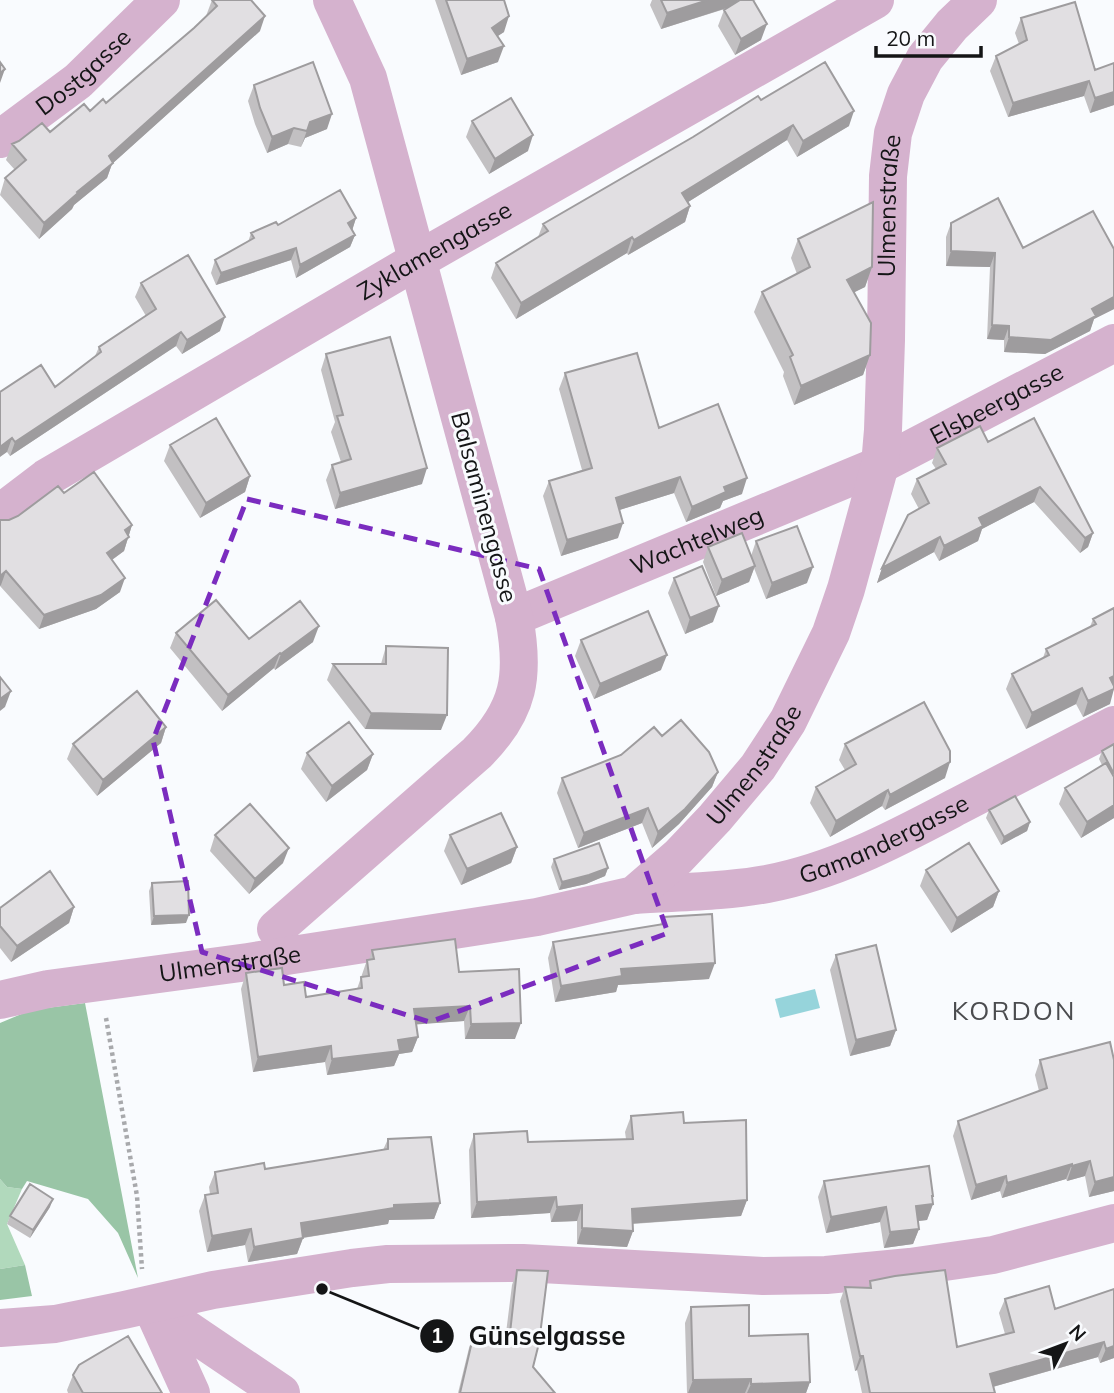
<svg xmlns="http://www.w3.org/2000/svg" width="1114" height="1393" viewBox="0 0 1114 1393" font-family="Mulish,sans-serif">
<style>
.green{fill:#b1d9bc}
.forest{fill:#99c5a6}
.water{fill:#96d4db}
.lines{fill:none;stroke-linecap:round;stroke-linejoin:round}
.path{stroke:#a8a9ac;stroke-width:4.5;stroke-dasharray:3.5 3.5;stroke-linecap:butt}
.minor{stroke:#d5b2ce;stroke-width:38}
.tertiary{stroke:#d5b2ce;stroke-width:38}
.wall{fill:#c2c0c2}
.shaded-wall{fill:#9e9c9e}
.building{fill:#e1dfe2;stroke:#9e9c9e;stroke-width:2}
.marked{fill:none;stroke:#7b2cbf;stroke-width:5;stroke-dasharray:14 9;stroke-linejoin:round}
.labels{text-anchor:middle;stroke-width:6;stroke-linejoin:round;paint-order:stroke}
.street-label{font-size:24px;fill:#141516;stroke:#f9fbfe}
.neighbourhood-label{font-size:26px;letter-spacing:2px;fill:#4b4c4f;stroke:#f9fbfe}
.leader{fill:none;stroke:#141516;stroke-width:2.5}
.callout-dot{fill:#141516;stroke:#f9fbfe;stroke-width:2.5}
.mark-label{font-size:21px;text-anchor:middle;font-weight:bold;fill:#fff}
.callout-label{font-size:26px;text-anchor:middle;font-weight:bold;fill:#141516;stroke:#f9fbfe;stroke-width:6;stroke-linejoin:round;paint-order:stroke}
</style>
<rect width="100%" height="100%" fill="#f9fbfe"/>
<path class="green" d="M0 1179 7 1187 22 1189 7 1224 25 1265 0 1269Z"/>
<path class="forest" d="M85 1003 138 1278 118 1233 88 1199 27 1181 22 1189 7 1187 0 1179V1023L31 1010Z
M25 1265 32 1296 0 1300V1269Z"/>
<path class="water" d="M815 989 820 1008 780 1018 775 999Z"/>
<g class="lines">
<path class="path" d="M106 1018 137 1196 142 1269"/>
<g class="minor">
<path id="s1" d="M0 139 78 81 161 0"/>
<path id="s2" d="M0 513 46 478 418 260 875 0"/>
<path id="s3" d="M514 617 880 465 1114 343"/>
<path id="s4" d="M634 895C678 892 724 892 767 884 836 871 897 838 958 806 1010 779 1062 752 1114 725"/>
<path d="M276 929 477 753C520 710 525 675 514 617L368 78 332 0"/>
<path d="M151 1305 281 1393"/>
<path d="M151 1305 191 1393"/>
</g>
<g class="tertiary">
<path id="s5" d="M0 1000 48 989 248 962 537 917 634 895 678 857 715 818 758 767 788 721 831 633 846 589 880 465 883 430 886 340 888 176 893 133 906 94 925 58 952 25 978 0"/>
<path d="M0 1328 55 1324 124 1310 213 1290 352 1268 388 1264 523 1263 763 1276 826 1275 910 1267 993 1255 1114 1223"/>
</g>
</g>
<path class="wall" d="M212 0 260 31 112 164 107 178 74 205 72 209 39 239 0 195 5 178 15 170 6 160 12 144 50 132 106 103 194 28 206 16Z
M435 0H504V32L497 36 498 62 461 75Z
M652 0H756L753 1 761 40 735 55 718 26 724 10 728 8 661 29 650 5Z
M1021 18 1095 70 1114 63V105L1090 113 1084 96 1008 117 990 71 996 56 1019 44 1015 33Z
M254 85 327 129 305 138 301 147 288 144 267 153 255 124 248 101Z
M761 100 849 126 797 157 787 140 688 202 690 206 685 222 628 255 627 253 516 319 491 278 496 263 538 237 543 224Z
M472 121 528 151 489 174 466 137Z
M356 218 352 230 355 235 350 247 296 278 291 260 216 285 211 273 215 260 248 242 251 233 278 225Z
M951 223 1023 248 1114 249V309L1094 319 1090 331 1045 354 1004 352V340L987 339 990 267 946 266V237Z
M798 239 872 267 865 287 854 292 870 355 863 375 794 405 783 376 784 372 754 312 762 292 797 274 791 258Z
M141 283 220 331 182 354 176 346 10 456 7 452 0 392 55 387 95 356 99 347 146 316 135 297Z
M326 354 422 484 335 509 326 480 332 465 341 462 331 432 335 422 321 370Z
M565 373 659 428 742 494 723 501 720 508 686 522 674 493 619 510 618 538 561 556 543 496 549 481 582 470 559 389Z
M988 442 1093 533 1088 547 1080 553 1034 502 982 529 978 541 939 561 934 552 877 583 882 568 919 509 911 494 917 479 936 469 932 463 937 448Z
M170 445 250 476 245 492 200 518 164 461Z
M64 493 132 525 124 551 112 560 120 592 96 609 39 629 0 586V520H9L18 516Z
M756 541 807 583 766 599 754 568 749 582 716 596 703 562 708 547 751 556Z
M674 578 713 622 685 634 668 593Z
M1114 608 1110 704 1083 717 1076 704 1026 729 1006 689 1012 674 1043 658 1046 649 1090 627 1093 619Z
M176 633 249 639 313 642 275 670 274 668 222 711 170 648Z
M581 640 661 670 594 699 575 656Z
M386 646 441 730 365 729 327 680 333 664H381Z
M166 727 161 743 97 796 67 759 73 744Z
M662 736 718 772 712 787 679 824 652 848 642 823 578 848 557 793 562 778 621 755Z
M845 744 945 778 885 810 882 806 830 837 810 803 816 787 845 770 839 760Z
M1114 744V818L1081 838 1059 804 1065 788 1102 765 1099 759 1102 751Z
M307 753 373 754 367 770 326 802 301 769Z
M989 810 1030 822 1027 831 1001 845 986 818Z
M215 835 283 863 249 894 210 851Z
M450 835 517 847 511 863 461 885 444 851Z
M554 859 608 868 605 876 586 884 559 890 551 867Z
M926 870 999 891 993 907 951 933 920 886Z
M152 883 186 923 151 925 149 891Z
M74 907 69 923 11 962 0 948V908Z
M663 917 709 979 618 985 616 992 555 1002 548 958 553 942 660 925Z
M372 950 459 972 515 1039H465L464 1021 416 1024 418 1037 412 1052 399 1054 394 1066 327 1075 325 1062 253 1072 241 989 246 973 284 985 306 997 357 989 367 960H369Z
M836 955 896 1030 890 1046 850 1056 830 970Z
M1040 1060 1114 1191 1089 1197 1085 1176 1067 1181 1066 1179 1002 1198 1000 1191 971 1200 953 1136 958 1121 1039 1091 1035 1075Z
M631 1116 684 1123 747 1200 741 1216 633 1224V1231L627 1247 577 1244V1221L551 1222 550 1213 471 1218 469 1150 474 1134 528 1142 626 1139 625 1132Z
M388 1139 440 1203 434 1219 389 1220 388 1224 303 1238 297 1254 248 1262 245 1245 207 1252 199 1211 205 1195 210 1194 209 1187 215 1172 265 1169 383 1150Z
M824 1181 933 1196 932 1199 933 1204 927 1220 918 1221 919 1229 913 1244 884 1248 880 1222 826 1233 818 1197Z
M50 1207 30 1238 7 1224 10 1216Z
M517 1270 533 1367 555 1393H458L469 1348 474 1333 505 1341 512 1285Z
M870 1281 957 1347 1005 1334 999 1313 1005 1299 1055 1309 1114 1289V1358L1100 1363 1098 1357 993 1387 995 1393H862L857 1370 855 1371 840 1301 845 1287 868 1288Z
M691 1307 749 1336 810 1382 806 1393H687L685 1323Z
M73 1375 162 1393H68L67 1390Z"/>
<path class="shaded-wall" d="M708 0H738L736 5 661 29 667 13Z
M265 16 260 31 112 164 107 178 74 205 72 209 39 239 44 223 77 192 109 156Z
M509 16 504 32 486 44 492 28Z
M767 24 761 40 735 55 741 39Z
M504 46 498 62 461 75 467 59Z
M5 69 0 83V73Z
M1089 81 1084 96 1008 117 1013 103Z
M1114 92V105L1090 113 1095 98Z
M854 111 849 126 797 157 803 141Z
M332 114 327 129 305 138 301 147 310 122Z
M793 125 787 140 677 209 682 193Z
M294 128 288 144 267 153 272 137Z
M533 135 528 151 489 174 495 159Z
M690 206 685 222 628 255 634 240Z
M356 218 352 231 348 223Z
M355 235 350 247 296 278 300 265Z
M632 237 627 253 516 319 521 303Z
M296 248 291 260 216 285 221 273Z
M951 251 995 253 990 267 946 266Z
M872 267 865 287 839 300 847 280Z
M1114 297V309L1094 319 1090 331 1045 354 1004 352 1009 337 1092 309Z
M225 317 220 331 182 354 187 340Z
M992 325 1009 326 1004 340 987 339Z
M181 332 176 346 10 456 15 442Z
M870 355 863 375 794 405 801 386Z
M12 438 7 452 0 457V447Z
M427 468 422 484 335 509 340 493Z
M250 476 245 492 200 518 206 503Z
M680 477 674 493 610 513 616 498Z
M747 478 742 494 723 501 720 508 686 522 692 507 724 487Z
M1040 487 1034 502 982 529 978 541 939 561 944 546 979 518Z
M623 523 618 538 561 556 567 540Z
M132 525 124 551 102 567 107 553 125 530Z
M1093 533 1088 547 1080 553 1085 538Z
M940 537 934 552 877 583 882 568Z
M755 566 749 582 716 596 722 580Z
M813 567 807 583 766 599 772 583Z
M6 571 1 585 0 586V576Z
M125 578 120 592 96 609 39 629 44 615Z
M719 606 713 622 685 634 690 618Z
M319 626 313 642 275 670 281 654Z
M280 653 274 668 222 711 228 695Z
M667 655 661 670 594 699 600 684Z
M1114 676V688L1110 678Z
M1082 688 1076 704 1026 729 1032 713Z
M1114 689 1110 704 1083 717 1088 701Z
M11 691 5 707 0 711V699Z
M371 713 447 715 441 730 365 729Z
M166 727 161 743 97 796 103 780Z
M373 754 367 770 326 802 332 786Z
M950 762 945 778 885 810 890 795Z
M718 772 712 787 679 824 652 848 658 832Z
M888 790 882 806 830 837 836 821Z
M1114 805V818L1081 838 1087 822Z
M648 808 642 823 578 848 584 833Z
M1030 822 1027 831 1001 845 1004 837Z
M517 847 511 863 461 885 467 869Z
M289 848 283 863 249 894 255 879Z
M608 868 605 876 586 884 559 890 562 882Z
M999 891 993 907 951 933 957 918Z
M74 907 69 923 11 962 17 946Z
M189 915 186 923 151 925 154 916Z
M715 963 709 979 618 985 616 992 555 1002 561 986 621 969Z
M470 1006 464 1021 409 1025 414 1009Z
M521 1023 515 1039H465L471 1024Z
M896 1030 890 1046 850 1056 856 1040Z
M418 1037 412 1052 399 1054 394 1066 327 1075 332 1059 398 1040Z
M331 1046 325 1062 253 1072 258 1057Z
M1090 1161 1085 1176 1067 1181 1072 1166Z
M1072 1164 1066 1179 1002 1198 1007 1183Z
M1006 1176 1000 1191 971 1200 976 1185Z
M1114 1177V1191L1089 1197 1095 1182Z
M932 1196H933L930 1204H933L927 1220 910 1222 916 1206Z
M556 1197 550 1213 471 1218 477 1202Z
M53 1199 50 1207 30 1238 33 1230Z
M747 1200 741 1216 626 1224 632 1209Z
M440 1203 434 1219 389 1220 388 1224 295 1239 301 1223 394 1205Z
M582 1205 577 1221 551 1222 557 1207Z
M886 1207 880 1222 826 1233 831 1217Z
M582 1228 633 1231 627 1247 577 1244Z
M251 1229 245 1245 207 1252 212 1236Z
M919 1229 913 1244 884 1248 890 1232Z
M303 1238 297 1254 248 1262 254 1247Z
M1104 1342 1098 1357 985 1389 990 1374Z
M1114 1346V1358L1100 1363 1106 1349Z
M860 1356H863L857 1370 855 1371Z
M751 1379 745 1393H688L693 1380Z
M810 1382 806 1393H747L751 1384Z"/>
<path class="building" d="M212 0H251L265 16 109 156 113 163 77 192 78 193 44 223 5 178 26 160 12 144 19 141 42 123 50 132 84 104 90 111 103 99 106 103 194 28 217 6Z
M446 0H504L509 16 492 28 504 46 467 59Z
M661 0H708L667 13Z
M740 0H753L767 24 741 39 724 10Z
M1075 2 1095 70 1114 63V92L1095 98 1089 81 1013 103 996 56 1027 40 1021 18Z
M0 62 5 69 0 73Z
M313 62 332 114 310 122 307 131 294 128 272 137 260 108 254 85Z
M825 62 854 111 803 141 793 125 682 193 690 206 634 240 632 237 521 303 496 263 548 231 543 224 693 137 758 96 761 100Z
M511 98 533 135 495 159 472 121Z
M340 190 356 218 348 223 355 235 300 265 296 248 221 273 215 260 254 238 251 233 276 222 278 225Z
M998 198 1023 248 1093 211 1114 249V297L1092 309 1096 316 1051 340 1009 337V326L992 325 995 253 951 251V223Z
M873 202 872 267 847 280 871 323 870 355 801 386 790 357 793 355 762 292 810 267 798 239Z
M188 255 225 317 187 340 181 332 15 442 12 438 0 447V392L41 365 55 387 101 352 99 347 156 309 141 283Z
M390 337 427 468 340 493 332 465 351 459 337 416 343 415 326 354Z
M637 353 659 428 718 404 747 478 724 487 726 492 692 507 680 477 616 498 623 523 567 540 549 481 592 468 565 373Z
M216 418 250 476 206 503 170 445Z
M1034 418 1093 533 1085 538 1040 487 979 518 983 526 944 546 940 537 882 568 908 515 929 503 917 479 946 464 937 448 980 426 988 442Z
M94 472 132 525 125 530 129 537 107 553 125 578 101 595 44 615 6 571 0 576V520H9L18 516 58 486 64 493Z
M797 526 813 567 772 583 756 541Z
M742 533 755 566 722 580 708 547Z
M702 566 719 606 690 618 674 578Z
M216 600 249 639 300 601 319 626 281 654 280 653 228 695 176 633Z
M1114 608V676L1110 678 1114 686V689L1088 701 1082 688 1032 713 1012 674 1049 655 1046 649 1096 624 1093 619Z
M648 611 667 655 600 684 581 640Z
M386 646 448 648 447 715 371 713 333 664H386Z
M0 677 11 691 0 699Z
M137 691 166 727 103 780 73 744Z
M924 702 950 751V762L890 795 888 790 836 821 816 787 856 764 845 744Z
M681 720 709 752 718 772 685 809 658 832 648 808 584 833 562 778 621 755 654 727 662 736Z
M349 722 373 754 332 786 307 753Z
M1114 744V774L1102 751Z
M1106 763 1114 777V805L1087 822 1065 788Z
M1015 796 1030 822 1004 837 989 810Z
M250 804 289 848 255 879 215 835Z
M501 813 517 847 467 869 450 835Z
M599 843 608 868 589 875 562 882 554 859Z
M969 843 999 891 957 918 926 870Z
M50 871 74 907 17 946 0 926V908Z
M188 881 189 915 154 916 152 883Z
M712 914 715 963 621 969 622 976 561 986 553 942 664 924 663 917Z
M455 939 459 972 519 969 521 1023 471 1024 470 1006 414 1009 418 1037 398 1040 400 1051 332 1059 331 1046 258 1057 246 973 282 968 284 985 304 982 306 997 362 988 361 977 369 976 367 960 374 959 372 950Z
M876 945 896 1030 856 1040 836 955Z
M1110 1042 1114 1060V1177L1095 1182 1090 1161 1072 1166V1164L1007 1183 1006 1176 976 1185 958 1121 1047 1088 1040 1060Z
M683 1112 684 1123 746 1120 747 1200 632 1209 633 1231 582 1228V1205L557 1207 556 1197 477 1202 474 1134 527 1131 528 1142 633 1139 631 1116Z
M431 1137 440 1203 394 1205V1208L301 1223 303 1238 254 1247 251 1229 212 1236 205 1195 218 1193 215 1172 264 1163 265 1169 388 1149V1139Z
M929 1166 933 1196H932L933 1204 916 1206 919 1229 890 1232 886 1207 831 1217 824 1181Z
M30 1184 53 1199 33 1230 10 1216Z
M517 1270 548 1271 539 1343 533 1367 555 1393H460L474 1333 509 1342Z
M945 1270 957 1347 1014 1332 1005 1299 1049 1286 1055 1309 1114 1289V1346L1106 1349 1104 1342 990 1374 995 1393H870L863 1356H860L845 1287 871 1288 870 1281 895 1276Z
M749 1305V1336L808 1334 810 1382 751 1384V1379L693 1380 691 1307Z
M128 1336 162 1393H83L73 1375 79 1365Z"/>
<path class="marked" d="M247 499 539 569 668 933 430 1022 202 952 153 740Z"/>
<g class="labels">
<g class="street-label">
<text dy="8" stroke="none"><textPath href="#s1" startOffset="107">Dostgasse</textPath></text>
<text dy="8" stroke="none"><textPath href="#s5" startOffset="1409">Ulmenstraße</textPath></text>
<text dy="8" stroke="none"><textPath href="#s2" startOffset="508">Zyklamengasse</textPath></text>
<text dy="8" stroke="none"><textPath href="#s3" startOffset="528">Elsbeergasse</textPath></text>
<text transform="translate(484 507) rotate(75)" y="8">Balsaminengasse</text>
<text dy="8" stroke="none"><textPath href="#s3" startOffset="198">Wachtelweg</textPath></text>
<text dy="8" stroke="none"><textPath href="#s5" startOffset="821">Ulmenstraße</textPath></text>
<text dy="8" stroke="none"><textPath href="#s4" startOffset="259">Gamandergasse</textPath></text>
<text dy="8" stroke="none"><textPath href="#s5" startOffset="233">Ulmenstraße</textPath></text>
</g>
<g class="neighbourhood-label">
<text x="1014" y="1020">KORDON</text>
</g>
</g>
<path class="leader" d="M322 1289L437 1336"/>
<g class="callout-dot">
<circle cx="322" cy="1289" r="7"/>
<circle cx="437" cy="1336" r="18"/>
</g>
<g class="mark-label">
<text x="437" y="1343">1</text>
</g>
<g class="callout-label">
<text x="547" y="1345">Günselgasse</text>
</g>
<g transform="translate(1065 1344) rotate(48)" stroke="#f9fbfe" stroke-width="5" paint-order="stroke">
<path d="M0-5L12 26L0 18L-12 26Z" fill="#141516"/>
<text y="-10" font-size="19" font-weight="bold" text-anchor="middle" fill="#141516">N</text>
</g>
<path d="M876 46v10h105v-10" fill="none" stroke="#141516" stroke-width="3.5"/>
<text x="886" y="46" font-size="21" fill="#141516" stroke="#f9fbfe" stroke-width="5" paint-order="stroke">20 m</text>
</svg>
